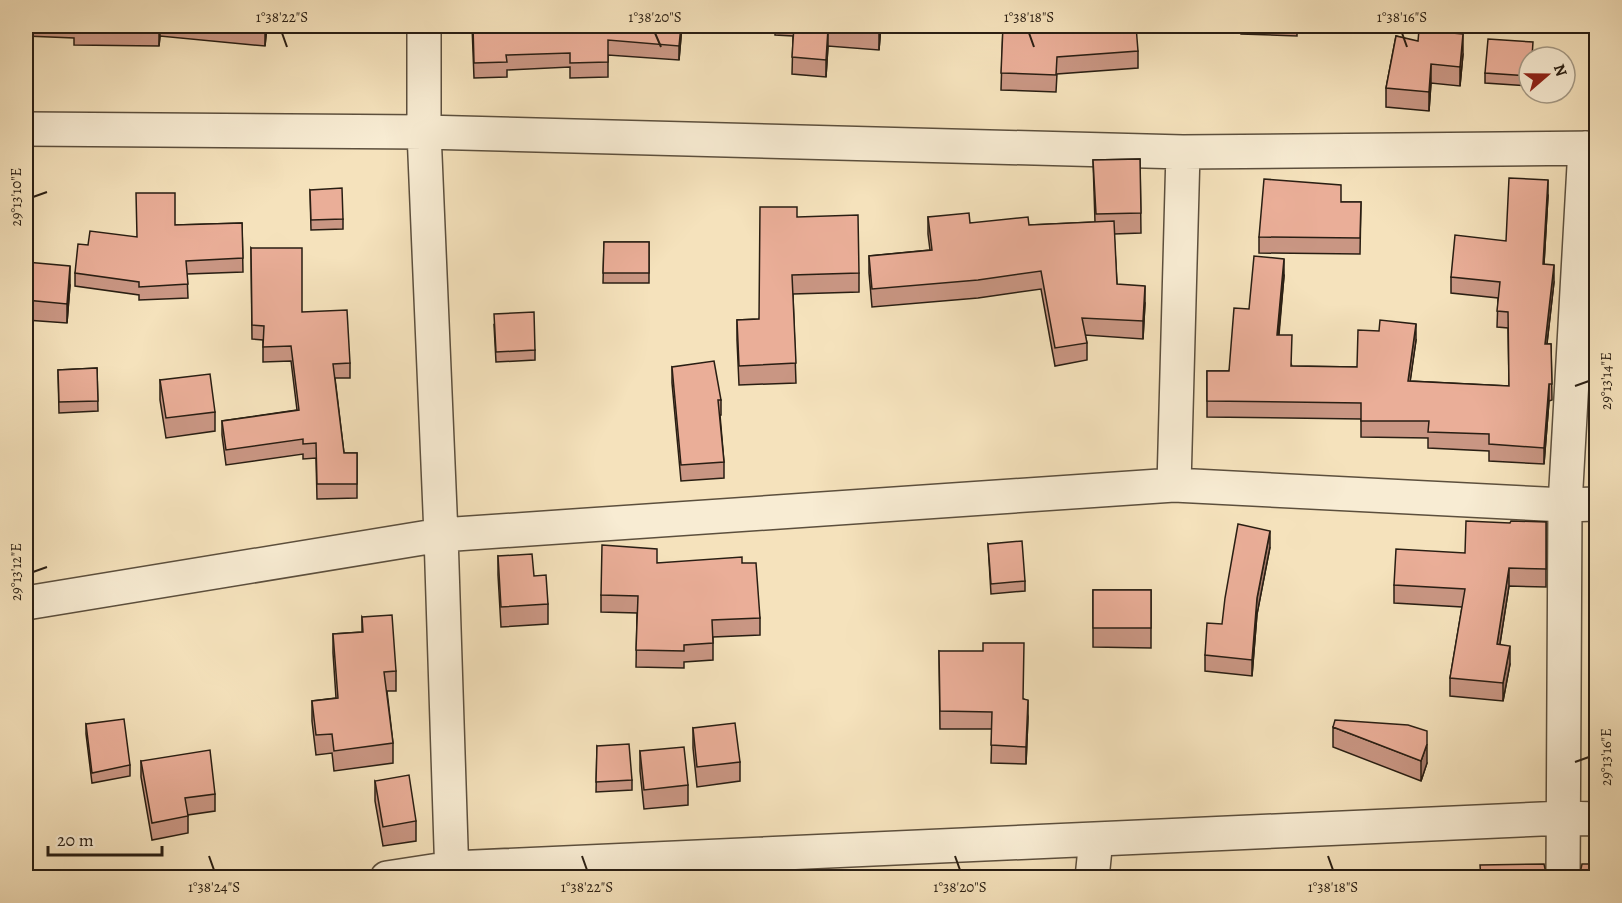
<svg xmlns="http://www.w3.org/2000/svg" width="1622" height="903" viewBox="0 0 1622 903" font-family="Alegreya,serif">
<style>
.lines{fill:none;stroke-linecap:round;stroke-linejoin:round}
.street-casing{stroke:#5c4f3d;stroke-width:36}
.street{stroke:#f8ecd3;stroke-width:33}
.wall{fill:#c99683;stroke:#291e13;stroke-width:1.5}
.shaded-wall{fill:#a47a6a;stroke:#291e13;stroke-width:1.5}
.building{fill:#eaae98;stroke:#291e13;stroke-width:1.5}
.ticks{fill:none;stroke:#291e13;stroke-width:2}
.neatline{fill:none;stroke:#291e13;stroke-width:2}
.ticks-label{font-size:15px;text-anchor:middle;fill:#291e13}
</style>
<rect width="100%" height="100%" fill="#f5e2bc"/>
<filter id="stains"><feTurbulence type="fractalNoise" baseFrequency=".00333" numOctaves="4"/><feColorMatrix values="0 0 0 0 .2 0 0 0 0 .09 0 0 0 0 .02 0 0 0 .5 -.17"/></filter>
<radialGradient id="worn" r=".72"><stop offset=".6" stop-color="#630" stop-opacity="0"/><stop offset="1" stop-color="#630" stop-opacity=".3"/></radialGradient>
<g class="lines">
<g class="street-casing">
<path id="street" d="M424 26V132L441 535 452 878
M26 129 424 132 1183 152 1596 148
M1174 485 1183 152
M26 603 441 535 1174 485 1565 505 1596 504
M387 878 452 868 1564 818 1596 819
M1092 878 1096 839
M1563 878 1565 505 1585 148"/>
</g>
<use href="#street" class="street"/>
</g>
<path class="wall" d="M26 26H267L265 46 160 36 159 46 74 45V38L26 36Z
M472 26H682L679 60 608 55V77L570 78V67L507 70V77L474 78Z
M775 26H881L879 50 828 46 826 77 792 74 793 36 775 35Z
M907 26H938V28L907 29Z
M1003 26 1138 51V68L1057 74 1056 92 1001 90Z
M1225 26H1297V36L1241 34V27Z
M1396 36 1463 54 1460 86 1431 83 1429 111 1386 107V88Z
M1529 57V86L1485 83V73Z
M1140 159 1141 233 1114 234 1117 284 1145 303 1143 339 1085 335 1087 343V360L1055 366 1041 289 978 298 872 307 869 273V256L930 250 928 234V217L970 223 1029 225 1095 222 1093 160Z
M310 190 343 219V229L311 230Z
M1548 196 1544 264 1554 282 1547 344H1551L1552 400 1549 401 1544 464 1489 461V451L1428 448V438L1361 437V419L1207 417V371H1229L1249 309 1284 276 1279 335 1292 366 1357 367 1416 340 1410 381 1509 386 1508 328 1497 327 1498 298 1451 293V277L1506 241Z
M1341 202H1361L1360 254 1259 253V237Z
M797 217 859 273V292L793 294 796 383 739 385 737 340V320L759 319Z
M242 223 243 272 187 274 188 298 139 300V295L75 286V273L88 245 137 237 175 225Z
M604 242H649V283H603Z
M251 248 302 312 350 363V378H335L344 453H357V498L317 499 316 458 303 459V454L226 465 222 435V421L297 410 291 361 263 362V340L252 339Z
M26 262 70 285 67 323 26 320Z
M494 325 535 350V360L496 362Z
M672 367 721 400V415H720L724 462V478L681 481 672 383Z
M97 368 98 411 59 413 58 370Z
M160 380 215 412V431L166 438 160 400Z
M1546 522V587L1509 586 1500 644 1510 664 1503 701 1450 696V678L1462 607 1394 603V585L1465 553 1510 523Z
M988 544 1025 581V591L991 594Z
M1270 547 1257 614 1252 676 1205 671V655Z
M498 556 534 576 548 604V624L501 627 498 575Z
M657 563H742L760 618V635L713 637V660L684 662V668L636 667 637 613 601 612V595Z
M1093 590H1151V648L1093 647Z
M362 617 396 671V691H387L393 743V763L334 771 332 753 316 755 312 721V701L336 698 333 653V634L362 632Z
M939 651 1024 699 1028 717 1026 764 991 763 992 729H940Z
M86 724 130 765V776L92 783 86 734Z
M1333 727 1427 763 1421 781 1333 747Z
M693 728 740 762V781L697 787 693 748Z
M597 746 632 780V790L596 792Z
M640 751 688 785V805L644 809 640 771Z
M141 761 215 794V811L188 815V833L152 840 141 777Z
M375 781 416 821V841L383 846 375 801Z"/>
<path class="shaded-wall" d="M159 26H160V36L159 46Z
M265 26H267L265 46Z
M681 26H682L679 60V46Z
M879 26H881L879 50Z
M828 29V46L826 77V60Z
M1463 34V54L1460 86V67Z
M1431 64V83L1429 111V92Z
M1548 180V196L1543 280V264Z
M1284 259V276L1277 351V335Z
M1554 265V282L1545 360V344Z
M70 266V285L67 323V304Z
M1145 286V303L1143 339V321Z
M1416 324V340L1408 397V381Z
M1549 384V401L1544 464V448Z
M1270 531V547L1257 614 1252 676V660L1257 598Z
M1509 568V586L1497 662V644Z
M1510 646V664L1503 701V683Z
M1028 700V717L1026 764V747Z
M1427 744V763L1421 781V761Z"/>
<path class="building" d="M74 26H159V27Z
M248 26H265V27Z
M473 26H681L679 46 608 40V62L570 63V53L506 55 507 62 474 63Z
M794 26H879V33L828 29 826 60 792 57Z
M1003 26H1136L1138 51 1057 57 1056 75 1001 73Z
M1419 30 1463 34 1460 67 1431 64 1429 92 1386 88 1396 36 1418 41Z
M1488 39 1533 42 1532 57H1529V76L1485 73Z
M1140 159 1141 213 1096 214 1093 160Z
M1509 178 1548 180 1543 264 1554 265 1545 344H1551L1552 384H1549L1544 448 1489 444V434L1428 432 1429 421H1361V403L1207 401V371H1229L1234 308 1249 309 1254 256 1284 259 1277 335H1292L1291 366 1357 367 1358 330 1379 331 1380 320 1416 324 1408 381 1509 386 1508 312 1497 311 1500 282 1451 277 1455 235 1506 241Z
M1264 179 1341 185V202H1361L1360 238 1259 237Z
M342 188 343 219 311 220 310 190Z
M136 193H175V225L242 223 243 258 186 261 188 284 139 287V282L75 273 78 244 88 245 90 231 137 237Z
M760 207H797V217L858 215 859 273 792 275 796 363 739 366 737 320 759 319Z
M969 213 970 223 1028 217 1029 225 1114 221 1117 284 1145 286 1143 321 1082 318 1087 343 1055 348 1041 271 978 280 872 289 869 256 932 250 928 217Z
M604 242H649V273H603Z
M251 248H302V312L347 310 350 363 333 364 344 453H357V484H317L316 443 303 444V439L226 450 222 421 299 410 291 346 263 347 264 326 252 325Z
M26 262 70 266 67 304 26 300Z
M534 312 535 350 496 352 494 314Z
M714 361 721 400H718L724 462 681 465 672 367Z
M97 368 98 401 59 402 58 370Z
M210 374 215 412 166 418 160 380Z
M1466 521 1510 523 1511 521 1546 522V569L1509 568 1497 644 1510 646 1503 683 1450 678 1465 589 1394 585 1396 549 1465 553Z
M1238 524 1270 531 1257 598 1252 660 1205 655 1207 623 1222 624 1225 598Z
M1022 541 1025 581 991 584 988 544Z
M602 545 657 549V563L742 557V563H756L760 618 712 620 713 643 684 645V651L636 650 638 596 601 595Z
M532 554 534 576 546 575 548 604 501 607 498 556Z
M1093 590H1151V628H1093Z
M392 615 396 671 384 672 393 743 334 751 332 734 316 735 312 701 338 698 333 634 363 632 362 617Z
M983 643H1024L1023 699 1028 700 1026 747 991 745 992 712 940 711 939 651H983Z
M124 719 130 765 92 773 86 724Z
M1335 720 1408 725 1427 731V744L1421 761 1333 727Z
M735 723 740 762 697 767 693 728Z
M629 744 632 780 596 782 597 746Z
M684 747 688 785 644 790 640 751Z
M210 750 215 794 185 798 188 816 152 823 141 761Z
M409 775 416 821 383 827 375 781Z
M1544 864 1547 878H1481L1480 865Z
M1582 864H1589L1590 878H1579Z"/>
<path class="ticks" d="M282 33 287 47M655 33 661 47M1029 33 1034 47M1402 33 1407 47M33 197 47 192M1575 386 1589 381M33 572 47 567M1575 762 1589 757M209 856 214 870M582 856 587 870M955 856 960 870M1328 856 1333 870"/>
<rect width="1622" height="903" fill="none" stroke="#f5e2bc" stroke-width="66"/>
<g transform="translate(1547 75) rotate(70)"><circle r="28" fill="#f8ecd3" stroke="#a59a86" stroke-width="1.5"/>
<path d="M0-4.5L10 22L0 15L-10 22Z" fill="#8f2418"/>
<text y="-9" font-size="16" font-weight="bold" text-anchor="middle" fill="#291e13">N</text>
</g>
<path d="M48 846v9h114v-9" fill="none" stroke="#291e13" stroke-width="3"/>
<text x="57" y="846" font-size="18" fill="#291e13" stroke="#f8ecd3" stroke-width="4.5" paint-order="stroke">20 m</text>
<rect x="33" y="33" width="1556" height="837" class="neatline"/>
<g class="ticks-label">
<text x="282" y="22">1°38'22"S</text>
<text x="655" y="22">1°38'20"S</text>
<text x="1029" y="22">1°38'18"S</text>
<text x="1402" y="22">1°38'16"S</text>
<text transform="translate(16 197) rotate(-90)" y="5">29°13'10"E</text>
<text transform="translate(1606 381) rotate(-90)" y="5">29°13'14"E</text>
<text transform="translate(16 572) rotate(-90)" y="5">29°13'12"E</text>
<text transform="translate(1606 757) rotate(-90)" y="5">29°13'16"E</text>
<text x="214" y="892">1°38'24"S</text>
<text x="587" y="892">1°38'22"S</text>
<text x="960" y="892">1°38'20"S</text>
<text x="1333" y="892">1°38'18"S</text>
</g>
<rect width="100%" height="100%" filter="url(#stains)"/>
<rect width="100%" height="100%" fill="url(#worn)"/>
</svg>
